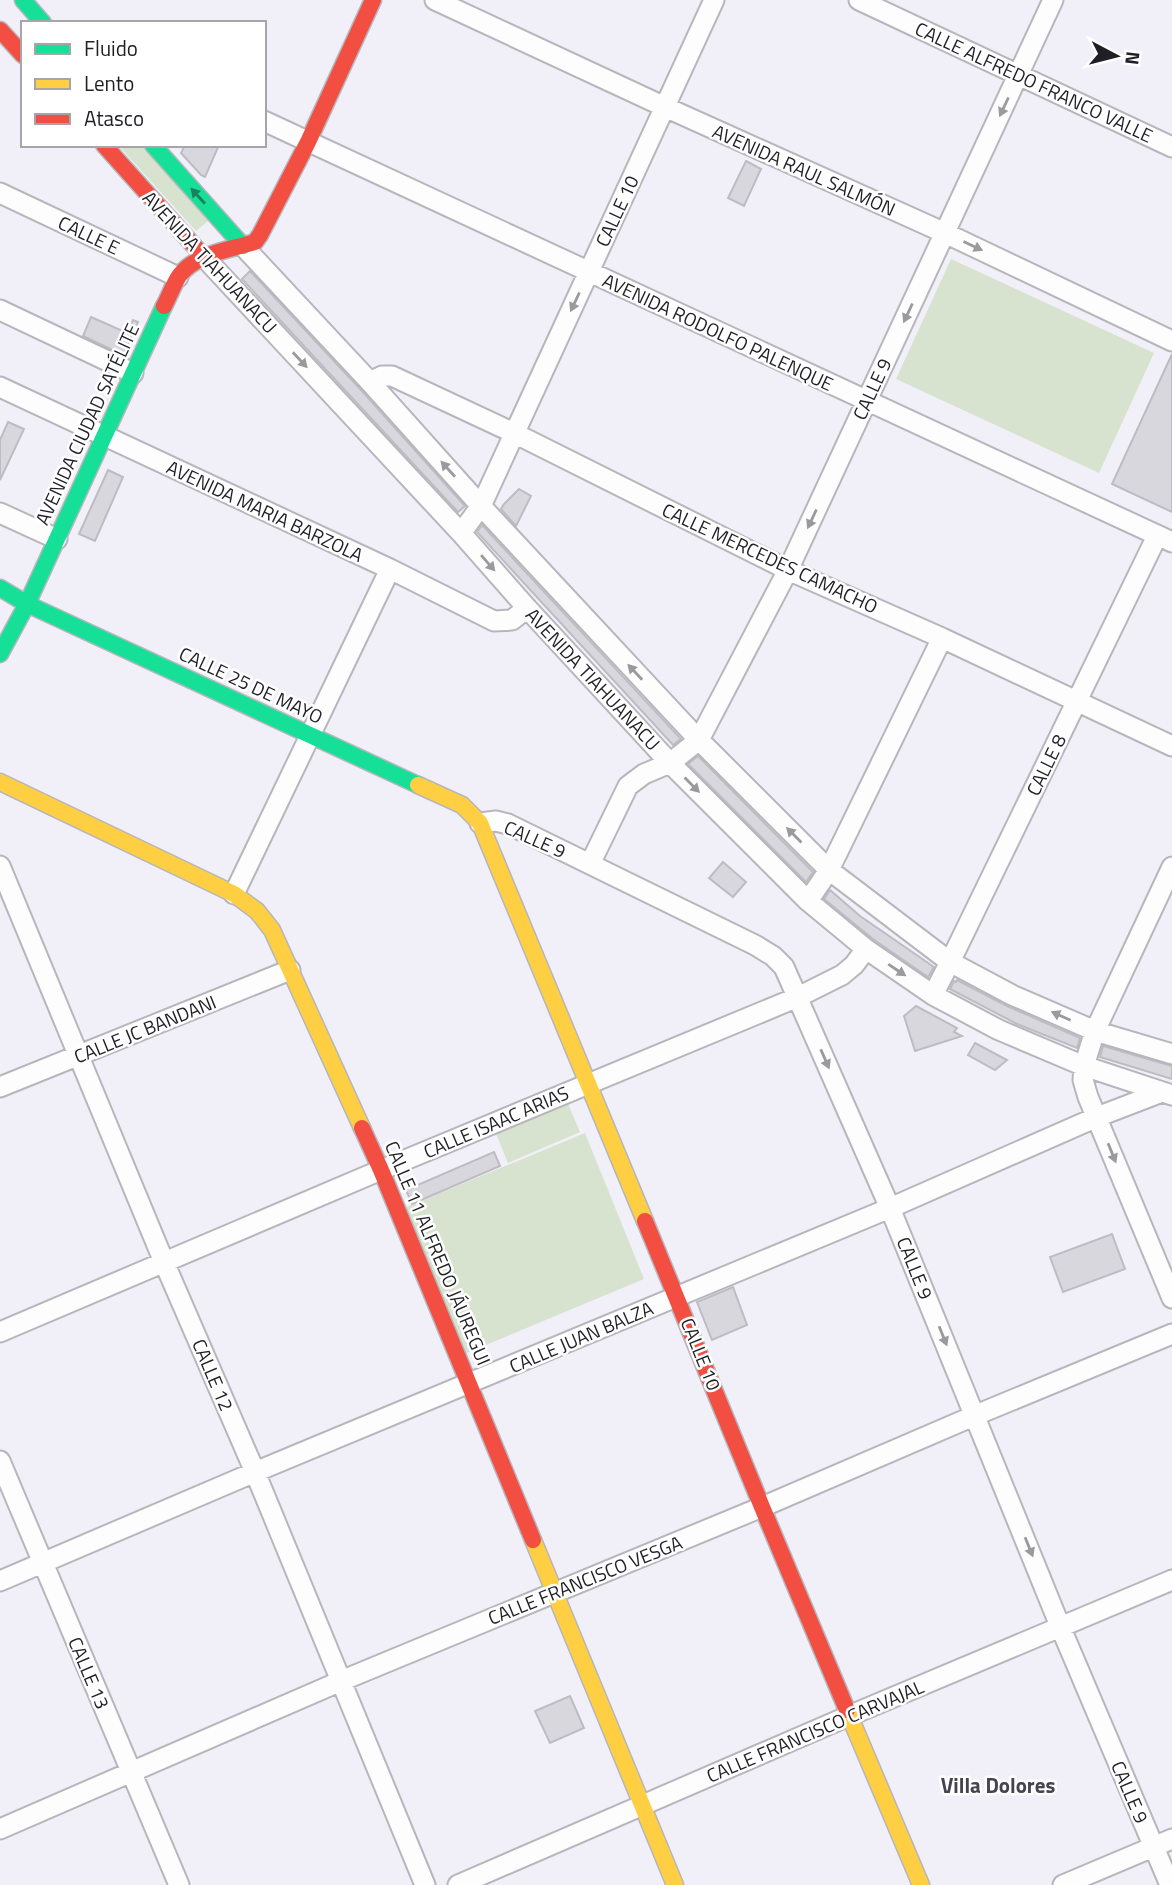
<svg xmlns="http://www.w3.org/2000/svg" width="1172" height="1885" viewBox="0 0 1172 1885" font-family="'Titillium Web',sans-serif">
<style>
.green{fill:#d7e3ce}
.building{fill:#d8d7de;stroke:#bdbcc3;stroke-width:2}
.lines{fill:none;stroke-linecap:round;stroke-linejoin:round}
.street-casing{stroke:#b6b6bc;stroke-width:23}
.fast-casing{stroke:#b6b6bc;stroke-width:19}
.slow-casing{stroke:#b6b6bc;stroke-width:19}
.jam-casing{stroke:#b6b6bc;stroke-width:19}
.street{stroke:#fdfdfe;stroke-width:19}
.fast{stroke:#16e098;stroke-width:16}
.slow{stroke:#ffcf43;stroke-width:16}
.jam{stroke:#f24e42;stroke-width:16}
.oneway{fill:#9a999c}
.oneway2{fill:#1b805e}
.labels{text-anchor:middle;stroke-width:5;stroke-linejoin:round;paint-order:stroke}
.street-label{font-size:19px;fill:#201f25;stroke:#fff}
.neighbourhood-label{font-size:21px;font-weight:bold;fill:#464451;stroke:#fff}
</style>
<rect width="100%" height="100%" fill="#f1f0f9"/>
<path class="green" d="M118 145H142L209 220 196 231Z
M951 259 1154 353 1099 473 896 379Z
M566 1099 580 1132 508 1163 494 1129Z
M585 1133 644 1279 457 1357 397 1211Z"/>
<path class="building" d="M185 145H219L205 177 201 175 181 153Z
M746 161 761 169 744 206 728 198Z
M250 271 361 390 465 506 458 512 242 279Z
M91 317 127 333 133 320 138 322 123 355 83 336Z
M1172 354V512L1112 484Z
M8 422 24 429 0 480V440Z
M108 470 123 477 95 541 79 534Z
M519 489 531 496 516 526 501 509 504 504Z
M482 525 681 739 673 745 477 532Z
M698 756 813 872 806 882 688 764Z
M723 862 746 882 733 897 709 878Z
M830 890 860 916 934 967 928 977 873 939 824 899Z
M957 980 1007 1006 1080 1038 1077 1048 1017 1024 950 989 954 981 956 982Z
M916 1006 957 1028 954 1032 962 1036 915 1051 904 1016Z
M975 1043 1007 1060 995 1070 968 1055Z
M1103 1046 1172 1066V1079L1100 1057Z
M494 1152 500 1166 412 1204 406 1190Z
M1112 1234 1125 1269 1063 1292 1050 1257Z
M733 1287 747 1325 712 1340 697 1302Z
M570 1696 584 1728 550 1743 535 1711Z"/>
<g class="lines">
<g class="street-casing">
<path id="street" d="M435 0 665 107 945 233 1172 341
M859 0 1172 147
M264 121 1172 542
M0 193 178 277
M243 246 370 382 481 506 699 740 829 870 950 962 1012 995 1095 1031 1172 1054
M204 257 461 533 527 608 670 763 808 901 866 949 933 995 999 1030 1084 1066 1172 1095
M0 310 133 373
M370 382 382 376H392L514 433 788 570 942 638 1172 746
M0 387 390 569 494 621 512 620 527 608
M0 513 57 539
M461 533 481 506 714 0
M480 823 496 821 508 824 755 945 773 956 784 967 890 1208 1060 1626 1170 1885
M590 864 628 786 644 774 670 763 699 740 788 570 1053 0
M0 866 164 1262 255 1472 425 1885
M1172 867 1095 1031 1084 1066 1083 1080 1088 1097 1172 1298
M234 894 390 569
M808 901 829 870 942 638
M933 995 950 962 1157 536
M0 1087 290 970
M0 1332 381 1170 798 997 842 975 854 965 866 949
M0 1461 179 1885
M0 1581 255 1472 890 1208 1097 1117 1162 1092
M0 1829 341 1681 762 1507 976 1415 1172 1334
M458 1885 851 1715 1172 1580
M1063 1885 1172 1839"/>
</g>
<g class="fast-casing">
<path id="fast" d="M23 0 43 23
M153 145 243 246
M0 588 27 604 418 785
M0 654 27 604 164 306"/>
</g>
<g class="slow-casing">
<path id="slow" d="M0 782 234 894 257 911 272 930 362 1128
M418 785 462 805 480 823 645 1221
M533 1540 675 1885
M847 1710 921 1885"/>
</g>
<g class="jam-casing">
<path id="jam" d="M0 30 23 55
M104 145 204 257
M164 306C169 297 173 285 179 276 196 253 230 250 255 242L260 235 308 142 373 0
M362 1128 381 1170 533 1540
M645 1221 762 1507 847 1710"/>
</g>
<use href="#street" class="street"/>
<use href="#fast" class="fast"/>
<use href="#slow" class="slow"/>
<use href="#jam" class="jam"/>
</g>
<defs><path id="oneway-solid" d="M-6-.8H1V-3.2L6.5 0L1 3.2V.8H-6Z" transform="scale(1.75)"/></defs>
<g class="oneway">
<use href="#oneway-solid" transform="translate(1004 107) rotate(115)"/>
<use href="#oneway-solid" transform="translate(973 246) rotate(25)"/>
<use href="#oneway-solid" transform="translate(575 302) rotate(115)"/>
<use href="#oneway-solid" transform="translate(908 313) rotate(115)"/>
<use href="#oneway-solid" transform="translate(300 360) rotate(47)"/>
<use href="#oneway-solid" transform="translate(448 469) rotate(-132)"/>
<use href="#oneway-solid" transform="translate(812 519) rotate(115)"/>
<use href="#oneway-solid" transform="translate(488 563) rotate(49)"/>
<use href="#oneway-solid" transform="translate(635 672) rotate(-133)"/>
<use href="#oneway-solid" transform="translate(692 785) rotate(45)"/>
<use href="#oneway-solid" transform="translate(794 835) rotate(-135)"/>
<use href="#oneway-solid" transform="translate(897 970) rotate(34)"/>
<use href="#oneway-solid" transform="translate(1061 1016) rotate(-156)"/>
<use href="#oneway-solid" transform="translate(825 1059) rotate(66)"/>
<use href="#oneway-solid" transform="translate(1112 1153) rotate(68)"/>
<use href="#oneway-solid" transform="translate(943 1336) rotate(68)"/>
<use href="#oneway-solid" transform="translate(1029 1547) rotate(68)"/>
</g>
<use class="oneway2" href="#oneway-solid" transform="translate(198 196) rotate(-132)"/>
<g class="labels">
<g class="street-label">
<text transform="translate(1034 82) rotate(25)" y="7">CALLE ALFREDO FRANCO VALLE</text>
<text transform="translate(804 170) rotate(24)" y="7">AVENIDA RAUL SALMÓN</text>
<text transform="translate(617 211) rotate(-65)" y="7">CALLE 10</text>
<text transform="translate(89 235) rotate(25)" y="7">CALLE E</text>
<text transform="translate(210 262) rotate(47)" y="7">AVENIDA TIAHUANACU</text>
<text transform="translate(718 332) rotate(25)" y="7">AVENIDA RODOLFO PALENQUE</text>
<text transform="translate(872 389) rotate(-65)" y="7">CALLE 9</text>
<text transform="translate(87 424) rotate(-65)" y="7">AVENIDA CIUDAD SATÉLITE</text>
<text transform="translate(265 511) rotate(25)" y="7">AVENIDA MARIA BARZOLA</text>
<text transform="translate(770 558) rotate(25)" y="7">CALLE MERCEDES CAMACHO</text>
<text transform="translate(593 679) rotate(47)" y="7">AVENIDA TIAHUANACU</text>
<text transform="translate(251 685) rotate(25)" y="7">CALLE 25 DE MAYO</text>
<text transform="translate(1046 765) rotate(-64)" y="7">CALLE 8</text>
<text transform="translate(535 839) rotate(24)" y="7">CALLE 9</text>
<text transform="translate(145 1029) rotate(-22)" y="7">CALLE JC BANDANI</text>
<text transform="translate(496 1122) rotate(-23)" y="7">CALLE ISAAC ARIAS</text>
<text transform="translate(438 1253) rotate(67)" y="7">CALLE 11 ALFREDO JÁUREGUI</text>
<text transform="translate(915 1268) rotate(68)" y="7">CALLE 9</text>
<text transform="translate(581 1337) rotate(-23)" y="7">CALLE JUAN BALZA</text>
<text transform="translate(701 1354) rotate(68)" y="7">CALLE 10</text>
<text transform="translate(213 1375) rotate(67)" y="7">CALLE 12</text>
<text transform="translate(585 1580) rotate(-22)" y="7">CALLE FRANCISCO VESGA</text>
<text transform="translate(89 1673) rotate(67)" y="7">CALLE 13</text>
<text transform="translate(815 1731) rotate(-23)" y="7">CALLE FRANCISCO CARVAJAL</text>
<text transform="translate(1130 1792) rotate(67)" y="7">CALLE 9</text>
</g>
<g class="neighbourhood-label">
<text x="998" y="1793">Villa Dolores</text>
</g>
</g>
<rect x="21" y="21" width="245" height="126" fill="#ffffff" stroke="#a6a5a8" stroke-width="2"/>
<rect x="35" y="44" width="35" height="10" fill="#16e098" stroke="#a6a5a8" stroke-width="2"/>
<text x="84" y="56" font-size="21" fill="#201f25">Fluido</text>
<rect x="35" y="79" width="35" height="10" fill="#ffcf43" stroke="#a6a5a8" stroke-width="2"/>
<text x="84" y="91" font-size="21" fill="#201f25">Lento</text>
<rect x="35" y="114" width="35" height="10" fill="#f24e42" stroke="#a6a5a8" stroke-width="2"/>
<text x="84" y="126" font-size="21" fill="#201f25">Atasco</text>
<g transform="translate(1116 56) rotate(97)" stroke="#ffffff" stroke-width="5" paint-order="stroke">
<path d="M0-5L12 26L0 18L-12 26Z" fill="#201f25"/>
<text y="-10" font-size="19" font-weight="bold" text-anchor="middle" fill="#201f25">N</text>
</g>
</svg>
